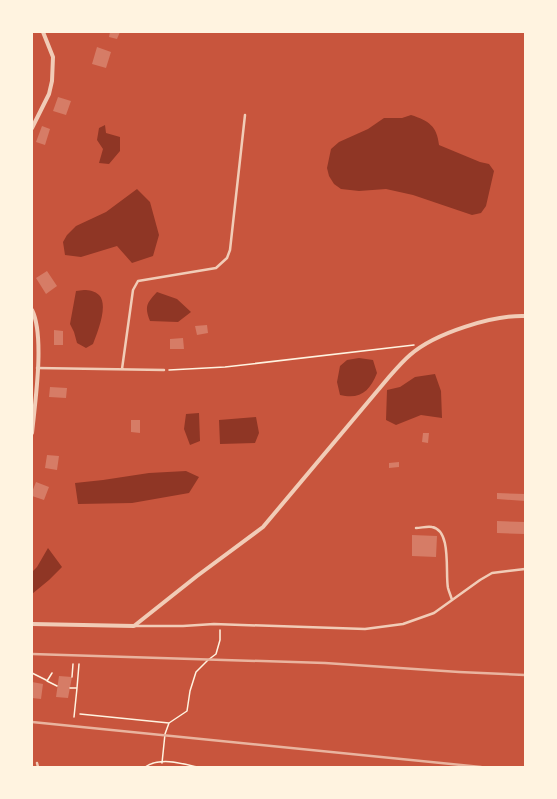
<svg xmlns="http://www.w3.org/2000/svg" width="557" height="799" viewBox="0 0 557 799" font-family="'Exo 2',sans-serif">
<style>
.water{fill:#8f3625}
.building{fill:#d67c66}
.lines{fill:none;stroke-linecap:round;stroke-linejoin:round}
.path{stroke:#fff3e0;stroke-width:1.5}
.service{stroke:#f1ccb7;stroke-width:2.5}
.minor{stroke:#f1ccb7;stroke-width:4}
.rail{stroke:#e9b49f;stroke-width:2.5}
</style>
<rect width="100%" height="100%" fill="#c8553d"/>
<path class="water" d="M411 115C429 121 437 126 439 145L480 162 489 164 494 171 486 206 481 213 472 215 413 195 386 189 359 191 341 189 334 184 329 176 327 168 331 149 339 142 368 129 384 118H402Z
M105 125 106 133 120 137V151L109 164 99 163 103 149 97 140 99 128Z
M137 189 150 202 159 235 153 256 132 263 117 246 81 257 65 255 63 242 67 235 76 226 106 212Z
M84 290C89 290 95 291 99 295 109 305 97 333 93 344L86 348 77 343 74 332 70 324 76 291Z
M157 292 177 299 191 312 178 322 150 321C144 306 147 303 157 292Z
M359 358 373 360 377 373C370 391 360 400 340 395L337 382 340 366 347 360Z
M435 374 441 391 442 418 421 415 396 425 386 420 387 390 400 387 415 377Z
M199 413 200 441 190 445 184 429 186 414Z
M256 417 259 433 255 443 220 444 219 420Z
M186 471 199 477 189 493 132 503 78 504 75 483 103 480 149 473Z
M48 548 62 567 49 580 32 594V572L37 567Z"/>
<path class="building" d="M110 32H120L117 39 109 37Z
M97 47 111 52 106 68 92 64Z
M58 97 71 101 66 115 53 111Z
M42 126 50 129 45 145 36 142Z
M47 271 57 286 46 294 36 278Z
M207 325 208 333 197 335 195 326Z
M54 330 63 331V345H54Z
M183 338 184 349H170V339Z
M50 387 67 388 66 398 49 397Z
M131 420H140V433L131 432Z
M423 433H429L428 443 422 442Z
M47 455 59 456 57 470 45 468Z
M399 462V467L389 468V463Z
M36 482 49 487 44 500 32 496V492Z
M497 493 525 494V501L497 499Z
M497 521 525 522V534L497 533Z
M412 535 437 536 436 557 412 556Z
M59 676 72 677 68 698 56 697Z
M32 682 43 684 41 699 32 698Z"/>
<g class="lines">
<path class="path" d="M169 370 225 367 414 345
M32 673 46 680
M52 673 47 681 57 686
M72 677 73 664
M70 688H77L79 664
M80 714 169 723
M74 717 77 688
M162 763 165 734 169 723 187 711 190 691 196 672 208 660 216 654 220 640V630
M145 767C160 757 181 763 197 767"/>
<path class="service" d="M37 368 164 370
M122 369 133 290 138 281 216 268 227 258 230 250 245 115
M416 528C421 528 427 526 432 527 452 530 445 574 448 588 449 592 451 596 452 600
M135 626H183L214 624 365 629 403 624 434 613 480 580 492 573 525 569
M37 763 38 767"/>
<path class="minor" d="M32 128 49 94 52 81 53 57 43 32
M32 310C45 336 35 403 32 433
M32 624 134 626 197 576 263 527 389 377C396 369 403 361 410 355 435 333 493 315 525 316"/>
<path class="rail" d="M32 654 325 663 459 672 525 675
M32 722 481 767"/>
</g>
<rect width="557" height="799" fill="none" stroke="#fff3e0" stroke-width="66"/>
</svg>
